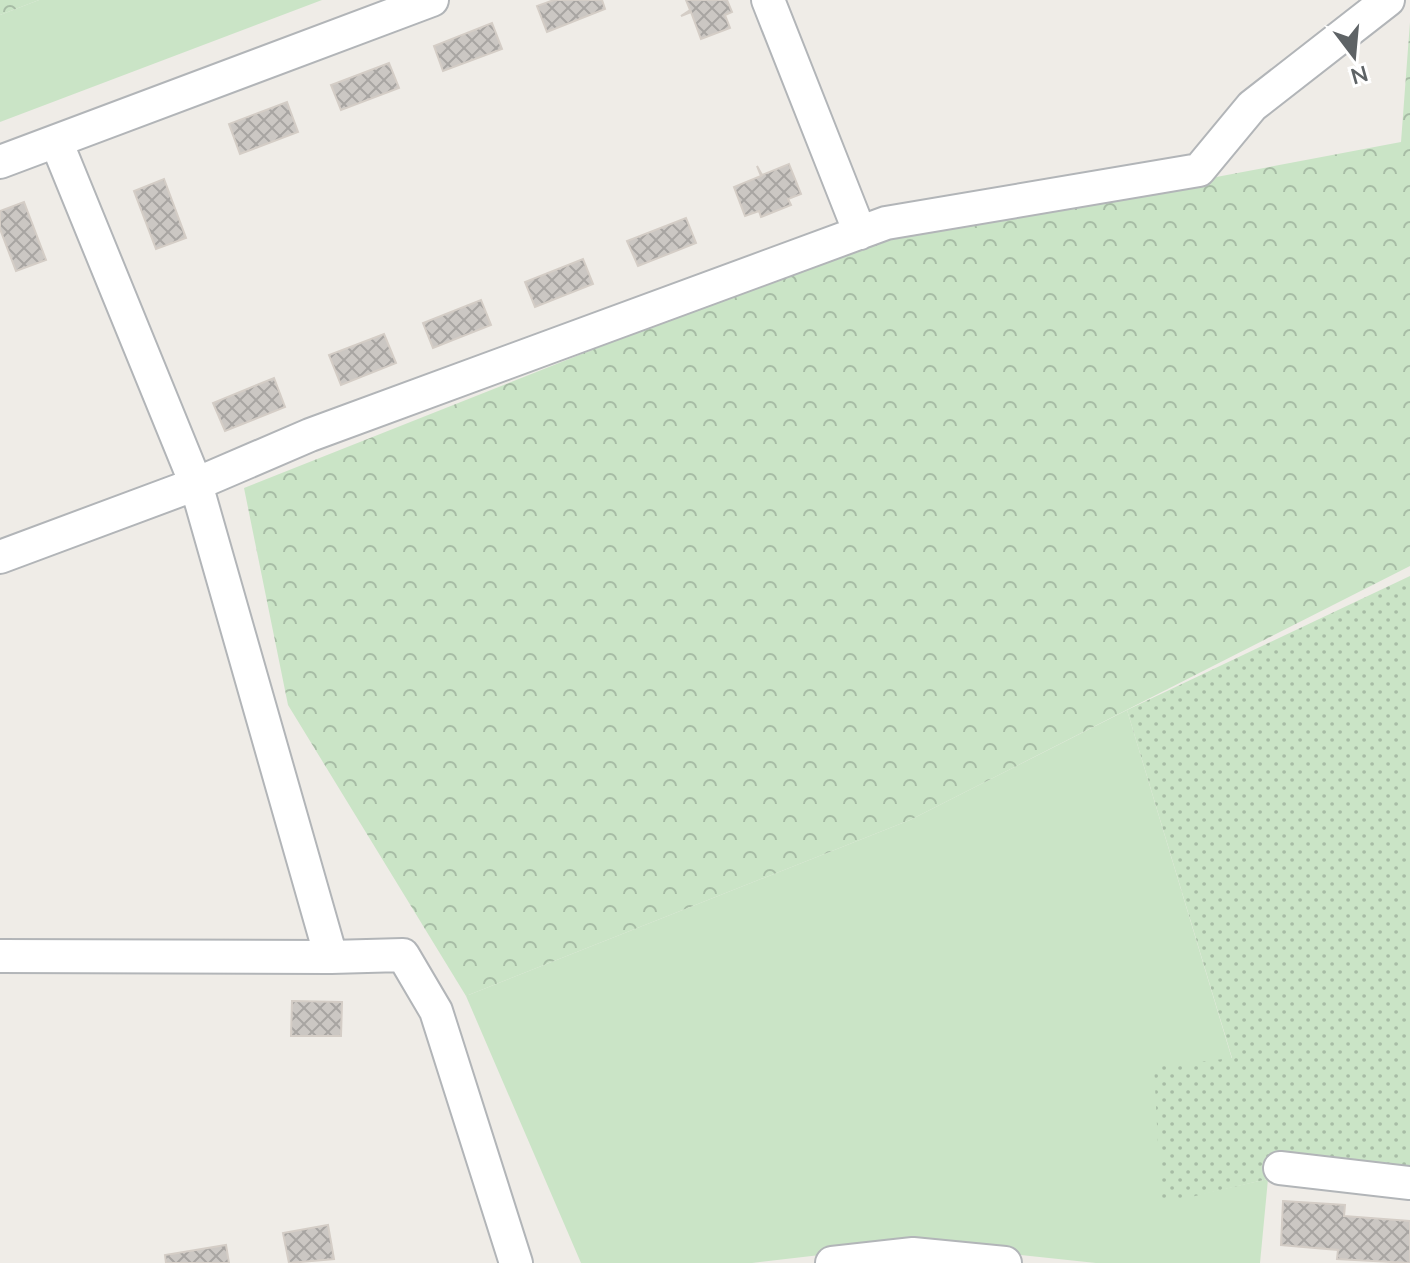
<svg xmlns="http://www.w3.org/2000/svg" width="1410" height="1263" viewBox="0 0 1410 1263" font-family="Mulish,sans-serif">
<style>
.grass{fill:#cae4c6}
.forest{fill:url(#forest-crowns)}
.garden{fill:url(#garden-dots)}
.building{fill:url(#building-cross-hatch);stroke:#d4cdc6;stroke-width:2}
.lines{fill:none;stroke-linecap:round;stroke-linejoin:round}
.minor-casing{stroke:#b2b5b8;stroke-width:36}
.minor{stroke:#fff;stroke-width:32}
</style>
<defs>
<pattern id="forest-crowns" width="20" height="18" patternUnits="userSpaceOnUse" patternTransform="scale(2)"><rect width="20" height="18" fill="#cae4c6"/><path d="M2 6a3 3 0 1 1 6 0M12 15a3 3 0 1 1 6 0" fill="none" stroke="#a7bca5"/></pattern>
<pattern id="garden-dots" width="8" height="8" patternUnits="userSpaceOnUse" patternTransform="scale(2)"><rect width="8" height="8" fill="#cae4c6"/><path d="M2 2h.1M6 6h.1" fill="none" stroke="#a7bca5" stroke-width="1.8" stroke-linecap="round"/></pattern>
<pattern id="building-cross-hatch" width="8" height="8" patternUnits="userSpaceOnUse" patternTransform="scale(2)"><rect width="8" height="8" fill="#cbc7c3"/><path d="M0 0l8 8M0 8l8-8" fill="none" stroke="#a8a5a2"/></pattern>
</defs>
<rect width="100%" height="100%" fill="#efece7"/>
<path class="grass" d="M39 0H322L0 122V15Z
M1127 710 1232 1059 1161 1203 1268 1179 1260 1263H1096L915 1244 752 1263H581L466 996 910 820Z"/>
<path class="forest" d="M0 0H39L0 15Z
M1410 22V566L910 820 466 996 288 705 244 488 856 245 1401 142Z"/>
<path class="garden" d="M1410 576V1193L1268 1179 1161 1204 1154 1067 1232 1058 1127 710Z"/>
<path class="building" d="M554 0H602L605 9 547 32 537 6Z
M686 0H727L732 12 725 15 730 28 701 39 691 12 681 16 690 10Z
M492 23 502 49 443 71 434 46Z
M389 63 399 88 341 110 331 85Z
M287 102 298 132 240 154 229 124Z
M789 164 801 194 788 199 791 205 761 217 759 211 745 216 734 187 761 176 757 166 762 175Z
M164 179 186 238 156 249 134 191Z
M24 202 46 260 16 271 0 229V211Z
M686 218 696 243 638 266 627 241Z
M583 259 593 284 535 307 525 282Z
M481 300 491 325 433 348 423 323Z
M384 334 396 363 341 385 329 355Z
M274 378 285 407 225 431 213 403Z
M292 1001 342 1002 341 1036H291Z
M1283 1201 1345 1205 1344 1216 1410 1221V1263L1337 1259 1338 1250 1281 1245Z
M328 1225 334 1259 289 1263 283 1233Z
M226 1245 229 1263H166L165 1255Z"/>
<g class="lines">
<g class="minor-casing">
<path id="minor" d="M768 0 860 233
M56 141 196 484 331 957 403 955 436 1011 516 1263
M0 162 432 0
M0 557 196 484 310 435 886 223 1199 170 1252 106 1388 0
M0 956 331 957
M1280 1168 1410 1183
M832 1263 913 1254 1005 1263"/>
</g>
<use href="#minor" class="minor"/>
</g>
<g transform="translate(1354 56) rotate(164)" stroke="#ffffff" stroke-width="6" paint-order="stroke">
<path d="M0-6L14 30L0 20L-14 30Z" fill="#5e6366"/>
<text y="-12" font-size="22" font-weight="bold" text-anchor="middle" fill="#5e6366">N</text>
</g>
</svg>
